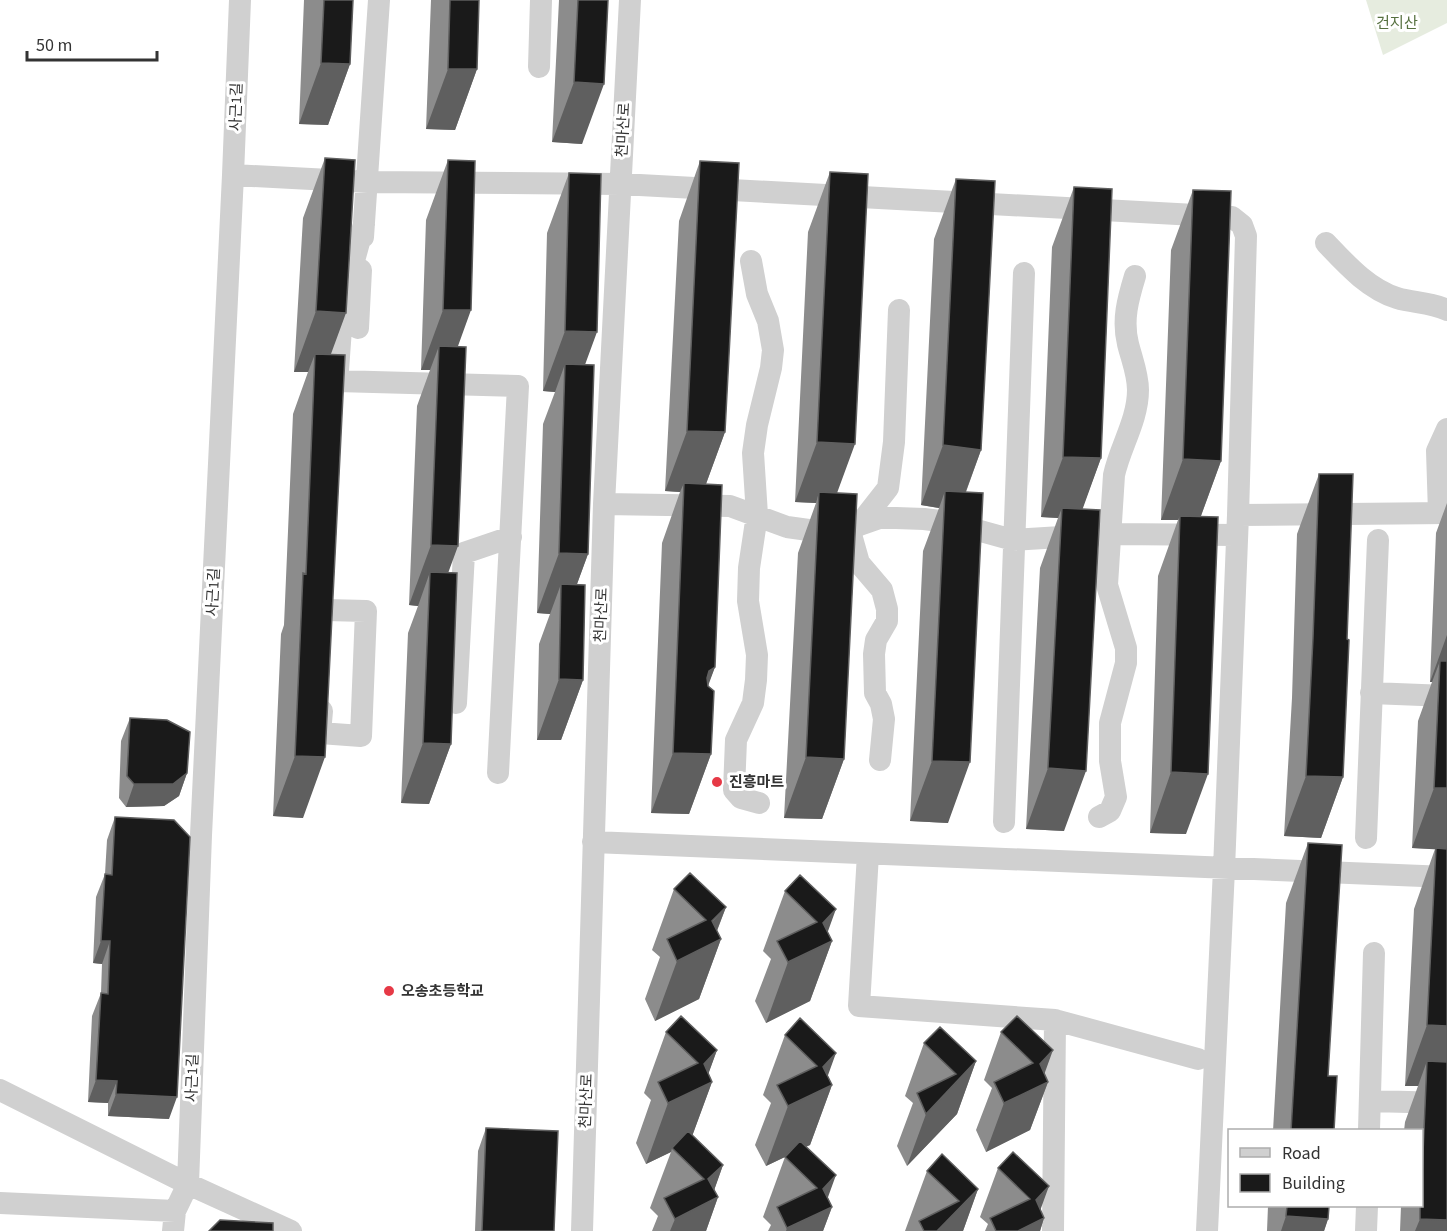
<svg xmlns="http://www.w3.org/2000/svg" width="1447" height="1231" viewBox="0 0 1447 1231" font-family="'Source Sans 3','Noto Sans KR',sans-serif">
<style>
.green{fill:#e6ecdf}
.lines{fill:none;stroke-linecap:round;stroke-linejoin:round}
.minor{stroke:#d0d0d0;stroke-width:22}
.wall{fill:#8c8c8c}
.shaded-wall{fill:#5f5f5f}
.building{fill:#1a1a1a;stroke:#5f5f5f;stroke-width:1.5}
.poi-dot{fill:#e63946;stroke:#fff;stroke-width:2}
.labels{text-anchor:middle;stroke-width:6;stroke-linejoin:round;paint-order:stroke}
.park-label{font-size:15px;fill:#56703f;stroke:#fff}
.street-label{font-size:15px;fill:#333;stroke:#fff}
.poi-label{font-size:15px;font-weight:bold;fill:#333;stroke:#fff;text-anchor:start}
</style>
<rect width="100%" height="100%" fill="#fff"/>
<path class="green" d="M1366 0H1447V23L1383 55Z"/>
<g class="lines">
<path class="minor" d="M539 67 541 0
M233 175 368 182 621 184 1232 217 1242 225 1246 236 1238 515 1224 869 1207 1231
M363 237 379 0
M1326 243C1346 264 1368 289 1397 298 1413 303 1431 302 1447 310
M751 261 757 294 768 321 773 350 771 368 757 425 753 453 757 515 749 568 748 601 757 655 756 680 753 703 736 740 734 790 741 798 759 803
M358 328 361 270
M337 381 518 386 498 773
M337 384 343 301 364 224
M604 504 730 506 787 527 823 532 850 531 859 525 879 518H896L924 519 948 522 1013 540 1110 534 1236 535
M1439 513 1437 451 1447 429
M1238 515 1447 513
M859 525 888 488 894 442 899 310
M850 531 859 563 882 590 887 609V621L876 640 874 654 875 693 881 704 884 719 880 760
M1371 693 1447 696
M456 703 464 553 511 537
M322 711 320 733 361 736 366 611 326 610
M1099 817 1110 811 1116 797 1110 761V723L1126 663V648L1107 585 1114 475C1120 447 1138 420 1138 390 1138 374 1132 360 1128 344 1122 320 1128 299 1135 276
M1004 822 1024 273
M1366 838 1378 540
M593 842 1447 877
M868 854 859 1006 1055 1020 1198 1059
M0 1090 188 1184 291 1231
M1370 1101 1447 1103
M1369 1130 1374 953
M0 1203 175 1211
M173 1231 175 1211 188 1184 201 835 233 175 240 0
M582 1231 604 504 630 0
M1053 1231 1055 1020
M1366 1231 1367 1206"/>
</g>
<path class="wall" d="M304 0H353L350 64 328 125 299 124Z
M431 0H479L477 69 455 130 426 129Z
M559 0H608L582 144 552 142Z
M325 158 330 355 303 818 273 816 281 634 284 625 293 414 308 372H294L303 218Z
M448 160 457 346 448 573 451 744 429 804 401 803 408 633 418 606 409 605 417 406 430 370H421L426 220Z
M700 161 725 432 706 484 715 667 708 684 711 754 689 814 651 813 662 543 680 492 665 491 679 221Z
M830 172 837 493 844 759 822 819 784 818 798 553 816 503 795 502 808 232Z
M569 173 585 365 588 554 577 584 583 680 561 740H537L539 644 550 614 537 613 543 424 555 392 543 391 547 233Z
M956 179 981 450 966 492 948 823 910 821 923 551 939 508 921 505 934 239Z
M1074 187 1101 458 1082 509 1064 831 1026 829 1040 568 1058 518 1041 517 1052 247Z
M1193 190 1221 461 1201 516 1186 834 1150 833 1158 576 1178 520H1161L1171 250Z
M1319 474 1343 777 1321 838 1284 836 1292 698 1297 534Z
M1447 503V1231H1400L1401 1206H1422V1131H1404L1405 1122 1418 1086H1405L1414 909 1435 849 1412 848 1418 721 1432 682H1430L1436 533Z
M130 718 187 773 179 796 164 806 126 807 119 798 121 741Z
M115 817 169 1119 108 1116V1103L88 1102 92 1016 101 993 102 964 93 963 96 897 105 874 107 840Z
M1308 843 1328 1076 1334 1131H1273L1286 903Z
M674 889 726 907 717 931 721 939 699 999 655 1021 645 999 660 957 652 950Z
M785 891 828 933 832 941 810 1001 766 1023 755 1001 771 959 763 951Z
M666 1032 717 1050 708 1074 712 1082 692 1136 723 1165 714 1190 718 1197 706 1231H652L658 1216 650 1208 671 1152 646 1164 636 1143 651 1100 644 1093Z
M1001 1032 1044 1074 1048 1082 1030 1130 986 1152 976 1130 992 1088 984 1080Z
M785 1035 828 1076 832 1085 810 1145 806 1146 832 1207 823 1231H768L771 1225 763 1217 785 1157 766 1166 755 1145 771 1103 763 1095Z
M924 1043 976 1061 957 1114 907 1166 897 1146 913 1103 905 1096Z
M486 1128 554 1231H475L478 1151Z
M998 1168 1040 1210 1044 1218 1040 1231H985L988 1224 980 1217Z
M927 1171 978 1189 963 1231H905Z
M1268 1206H1329L1328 1219 1324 1231H1267Z"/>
<path class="shaded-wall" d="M321 63 350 64 328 125 299 124Z
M448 69H477L455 130 426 129Z
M574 82 604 84 582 144 552 142Z
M443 310H471L449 371 439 346 430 370H421Z
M316 311 346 313 324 373 315 354 308 372H294Z
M565 331 597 332 575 392 565 364 555 392 543 391Z
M687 431 725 432 703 492 684 483 680 492 665 491Z
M817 442 855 444 833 504 819 492 816 503 795 502Z
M943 445 981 450 959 510 945 491 939 508 921 505Z
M1063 457 1101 458 1079 519 1062 508 1058 518 1041 517Z
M1183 459 1221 461 1199 521 1180 516 1178 520H1161Z
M431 545 458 546 436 606 430 572 418 606 409 605Z
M559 553 588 554 566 614 561 584 550 614 537 613Z
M1447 635V683L1440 661 1432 682H1430Z
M715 667 693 727 709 671Z
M559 679 583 680 561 740H537Z
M423 743 451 744 429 804 401 803Z
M673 753 711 754 689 814 651 813Z
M295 756 325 757 303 818 273 816Z
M806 757 844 759 822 819 784 818Z
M932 761 970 762 948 823 910 821Z
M1048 768 1086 771 1064 831 1026 829Z
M1171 772 1208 774 1186 834 1150 833Z
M187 773 179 796 164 806 126 807 134 784Z
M1306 776 1343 777 1321 838 1284 836Z
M1434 788H1447V850L1412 848Z
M726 907 712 943 721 939 699 999 655 1021 677 961Z
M836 909 823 945 832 941 810 1001 766 1023 788 962Z
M101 941H110L102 964 93 963Z
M1427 1025 1447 1026V1066L1427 1061 1418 1086H1405Z
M717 1050 704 1086 712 1082 690 1142 672 1148 671 1152 646 1164 668 1103Z
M1053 1050 1040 1086 1048 1082 1030 1130 986 1152 1004 1103Z
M836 1053 823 1089 832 1085 810 1145 766 1166 788 1106Z
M976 1061 957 1114 907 1166 926 1114Z
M96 1080 117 1081 108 1103 88 1102Z
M116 1094 177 1097 169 1119 108 1116Z
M723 1165 710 1202 718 1197 706 1231H670L675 1219 708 1179Z
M836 1175 823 1211 832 1207 823 1231H786L787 1228Z
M1049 1186 1036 1222 1044 1218 1040 1231H1018L1036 1200Z
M978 1189 963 1231H937Z
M1286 1216 1328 1219 1324 1231H1281Z
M1420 1219 1447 1220V1231H1415Z"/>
<path class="building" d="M324 0H353L350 64 321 63Z
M450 0H479L477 69H448Z
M578 0H608L604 84 574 82Z
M325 158 355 160 346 313 316 311Z
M448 160 475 161 471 310H443Z
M700 161 739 163 725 432 687 431Z
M830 172 868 174 855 444 817 442Z
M569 173 601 174 597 332 565 331Z
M956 179 995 181 981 450 943 445Z
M1074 187 1112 189 1101 458 1063 457Z
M1193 190 1231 191 1221 461 1183 459Z
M439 346 466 347 458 546 431 545Z
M315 354 345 355 325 757 295 756 303 573 306 574Z
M565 364 594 365 588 554 559 553Z
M1319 474H1353L1347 639 1349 640 1343 777 1306 776 1313 638Z
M684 483 722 485 715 667 709 671 707 678 708 686 714 691 711 754 673 753Z
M945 491 983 493 970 762 932 761Z
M819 492 857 494 844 759 806 757Z
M1062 508 1100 510 1086 771 1048 768Z
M1180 516 1218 517 1208 774 1171 772Z
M430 572 457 573 451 744 423 743Z
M561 584 585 585 583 680 559 679Z
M1440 661H1447V788H1434Z
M130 718 167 720 190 732 187 773 173 784H134L127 776Z
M115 817 174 820 190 837 177 1097 116 1094 117 1081 96 1080 101 993 108 994 110 941H101L105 874 112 875Z
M1308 843 1342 845 1328 1076H1337L1334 1131H1291Z
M1436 848 1447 849V1026L1427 1025Z
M690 873 726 907 712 921 721 939 677 961 667 939 706 920 674 889Z
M800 875 836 909 823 923 832 941 788 962 777 941 817 922 785 891Z
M681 1016 717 1050 704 1064 712 1082 668 1103 658 1082 698 1063 666 1032Z
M1017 1016 1053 1050 1040 1064 1048 1082 1004 1103 994 1082 1033 1063 1001 1032Z
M800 1018 836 1053 823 1067 832 1085 788 1106 777 1085 817 1066 785 1035Z
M940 1027 976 1061 926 1114 917 1093 956 1074 924 1043Z
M1427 1061 1447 1062V1220L1420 1219V1206H1422V1176Z
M486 1128 558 1131 554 1231H482Z
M688 1131 723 1165 708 1179 718 1197 675 1219 664 1198 704 1179 672 1148Z
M800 1141 836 1175 823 1189 832 1207 787 1228 777 1207 817 1188 785 1157Z
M1013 1152 1049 1186 1036 1200 1044 1218 1018 1231H996L990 1218 1030 1199 998 1168Z
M942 1154 978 1189 937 1231H924L919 1221 959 1201 927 1171Z
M1287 1206H1329L1328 1219 1286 1216Z
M220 1220 273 1223V1231H209Z"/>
<g class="poi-dot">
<circle cx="717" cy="782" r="6"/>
<circle cx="389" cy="991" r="6"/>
</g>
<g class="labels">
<g class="park-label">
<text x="1397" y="28">건지산</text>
</g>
<g class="street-label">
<text transform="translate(236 107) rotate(-88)" y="5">사근1길</text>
<text transform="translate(623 130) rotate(-87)" y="5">천마산로</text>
<text transform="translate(213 592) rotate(-87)" y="5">사근1길</text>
<text transform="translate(601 615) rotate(-88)" y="5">천마산로</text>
<text transform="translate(192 1078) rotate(-88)" y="5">사근1길</text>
<text transform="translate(586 1101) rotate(-88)" y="5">천마산로</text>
</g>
<g class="poi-label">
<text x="729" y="787">진흥마트</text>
<text x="401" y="996">오송초등학교</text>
</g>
</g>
<rect x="1228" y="1129" width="195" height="78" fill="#ffffff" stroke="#adadad" stroke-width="1.5"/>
<rect x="1240" y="1148" width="30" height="9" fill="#d0d0d0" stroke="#adadad" stroke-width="1.5"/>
<text x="1282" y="1159" font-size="18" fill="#333333">Road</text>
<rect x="1240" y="1174" width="30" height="18" fill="#1a1a1a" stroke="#adadad" stroke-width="1.5"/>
<text x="1282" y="1189" font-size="18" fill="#333333">Building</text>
<path d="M27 51v9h130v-9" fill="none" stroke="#333333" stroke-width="3"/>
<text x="36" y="51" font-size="18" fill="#333333" stroke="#ffffff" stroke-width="4.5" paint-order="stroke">50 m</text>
</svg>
